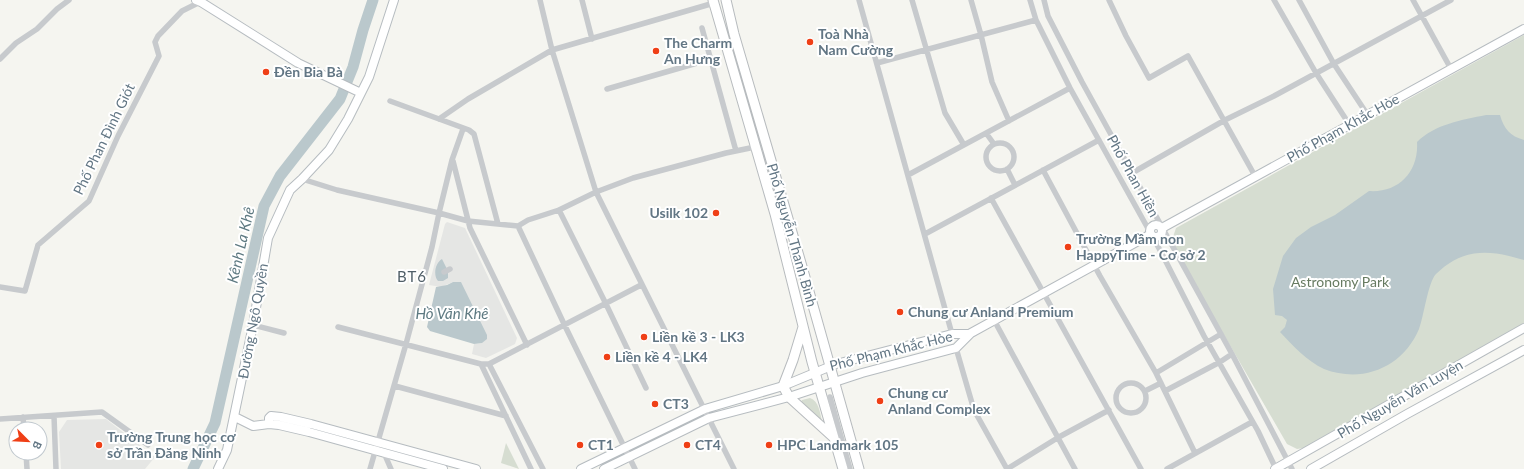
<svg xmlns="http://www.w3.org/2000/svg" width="1524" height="469" viewBox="0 0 1524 469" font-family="Lato,sans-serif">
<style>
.built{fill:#e5e6e4}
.green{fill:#d6ddd1}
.water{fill:#bac8cc}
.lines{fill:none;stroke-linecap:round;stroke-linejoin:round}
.river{stroke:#bac8cc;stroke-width:11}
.secondary-casing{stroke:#b6bcc0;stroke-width:10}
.primary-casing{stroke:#b7bbbe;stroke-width:11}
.street{stroke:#c7cacd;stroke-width:5.5}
.secondary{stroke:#fff;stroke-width:8}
.primary{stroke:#fff;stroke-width:9}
.poi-dot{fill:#ef3f16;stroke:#fff;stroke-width:1.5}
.labels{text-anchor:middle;stroke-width:4;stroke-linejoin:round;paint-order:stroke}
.poi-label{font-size:14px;font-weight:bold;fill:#627684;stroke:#fff;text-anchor:start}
.street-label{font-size:14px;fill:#627684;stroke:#fff}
.park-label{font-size:14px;fill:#677b61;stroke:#fff}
.water-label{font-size:15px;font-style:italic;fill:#5d7981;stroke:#fff}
.neighbourhood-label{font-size:15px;letter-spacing:1px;fill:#505f68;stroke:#fff}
</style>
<rect width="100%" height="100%" fill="#f5f5f0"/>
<path class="built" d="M447 222 465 228 517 338 515 344 486 358 472 354 474 344 482 343 453 282 441 287 429 285 445 224Z
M106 419 155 457 145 469H61L59 432 67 420Z"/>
<path class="green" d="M1524 35V323L1304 448 1297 449 1287 444 1171 243 1176 228Z
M810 398C819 401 820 413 822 421L801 402 802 400Z
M506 443 519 469 501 463Z"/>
<path class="water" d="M1486 115H1500C1504 129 1510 136 1524 140V260C1490 250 1464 247 1436 274 1428 282 1424 316 1419 329 1403 367 1363 384 1324 369 1307 361 1293 346 1280 332L1285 327 1287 320 1282 316 1275 315 1273 289 1283 256 1296 238 1311 227 1335 215 1369 191C1398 193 1419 172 1417 142 1435 124 1462 120 1486 115Z
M442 259 448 271V278L443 281H438C433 275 435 263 442 259Z
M453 282H461L487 335V339L482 343 474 344 430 331 427 327 436 287 447 285Z"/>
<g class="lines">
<path class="river" d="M193 469 215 423 264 206 280 176 340 99 353 67 363 30 373 0"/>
<g class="secondary-casing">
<path id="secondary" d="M196 0 201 2 298 63 361 93
M1150 231a6 6 0 1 1 12 0a6 6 0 1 1-12 0Z
M1162 228 1524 29
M235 417 253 426 269 424
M218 469 227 450 253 325 268 238 290 190 302 179 329 150 348 119 369 77 394 0
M443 469 309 432 279 425 269 424V418L271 416 281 417 311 424 476 469
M581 469 705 409 783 386 836 364 952 334H968
M604 469 709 418 789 397 862 373 956 348 971 333 1151 234
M1275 469 1524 328
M1311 469 1407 414 1524 350"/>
</g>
<g class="primary-casing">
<path id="primary" d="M713 0 775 214 812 362 843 469
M726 0 734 34 801 263 859 469
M803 327 793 360 783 386 789 397 833 437"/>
</g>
<path class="street" d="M540 0 552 50 596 192 734 469
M582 0 592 39
M859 0 952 334
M912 0 945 113 964 145
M971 0 981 35 992 82 1009 121
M1030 0 1036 20 1070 88 1161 252 1204 336 1258 431 1276 469
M1044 0 1048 16 1082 82 1232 354 1292 469
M1109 0 1126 36 1149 78 1188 56 1255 176
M1274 0 1316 73 1349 124
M1299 0 1334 64 1367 114
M1413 0 1451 69
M702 28 736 151
M0 59 16 43 37 29 57 9 69 0
M877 63 1036 20
M607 89 711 59
M390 101 469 130 474 134 498 224
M439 119 468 99 552 50 714 3
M986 133 994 144
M986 157a14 14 0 1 1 28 0a14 14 0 1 1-28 0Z
M453 161 470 228 527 345
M1007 169 1015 185
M1043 170 1100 276 1156 373 1195 453
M1132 173 1225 120 1274 96 1451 0
M908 175 1070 88
M302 179 337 190 439 213 468 221 518 226 528 220 559 210 596 192 633 178 726 153 755 147
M991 198 1141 469
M559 210 606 304 646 388
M518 226 565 326 635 469
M925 234 1099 140
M444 272 450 269
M0 287 25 291 38 245 89 201 118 136 159 56 155 42 158 36 182 11 202 1
M994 320 1075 469
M253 325 284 333
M338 327 481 364H489L641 285
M956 348 974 410 1007 469
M481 364 531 469
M489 364 543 469
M1156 373 1221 334
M1116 398a15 15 0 1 1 30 0a15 15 0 1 1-30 0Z
M395 386 506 416
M1145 391 1161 383
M1165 391 1220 362 1232 354
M830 397 850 469
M54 416 56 469
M23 417 24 429
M0 419 102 412 148 445
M26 453 27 469
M384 453 391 469
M370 469 406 344 432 247 439 213 452 160 463 129
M1007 469 1059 437 1109 410
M1167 469 1252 422"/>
<use href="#secondary" class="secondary"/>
<use href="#primary" class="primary"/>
</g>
<g class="poi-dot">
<circle cx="810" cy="42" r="4"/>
<circle cx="656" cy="51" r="4"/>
<circle cx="266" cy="72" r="4"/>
<circle cx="716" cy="213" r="4"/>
<circle cx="1068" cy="247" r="4"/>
<circle cx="900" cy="312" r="4"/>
<circle cx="644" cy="337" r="4"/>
<circle cx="607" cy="357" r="4"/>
<circle cx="880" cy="401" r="4"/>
<circle cx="655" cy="404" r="4"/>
<circle cx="99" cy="445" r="4"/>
<circle cx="580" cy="445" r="4"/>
<circle cx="687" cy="445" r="4"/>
<circle cx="769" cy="445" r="4"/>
</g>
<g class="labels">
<g class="poi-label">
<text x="818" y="39">Toà Nhà<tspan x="818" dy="16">Nam Cường</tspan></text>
<text x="664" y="48">The Charm<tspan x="664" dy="16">An Hưng</tspan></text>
<text x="274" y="77">Đền Bia Bà</text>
<text x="708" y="218" text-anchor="end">Usilk 102</text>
<text x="1076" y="244">Trường Mầm non<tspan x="1076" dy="16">HappyTime - Cơ sở 2</tspan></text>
<text x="908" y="317">Chung cư Anland Premium</text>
<text x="652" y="342">Liền kề 3 - LK3</text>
<text x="615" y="362">Liền kề 4 - LK4</text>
<text x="888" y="398">Chung cư<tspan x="888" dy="16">Anland Complex</tspan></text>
<text x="663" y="409">CT3</text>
<text x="107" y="442">Trường Trung học cơ<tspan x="107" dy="16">sở Trần Đăng Ninh</tspan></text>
<text x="588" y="450">CT1</text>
<text x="695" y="450">CT4</text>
<text x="777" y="450">HPC Landmark 105</text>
</g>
<g class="street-label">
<text transform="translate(1343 128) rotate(-29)" y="5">Phố Phạm Khắc Hòe</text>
<text transform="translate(104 139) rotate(-64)" y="5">Phố Phan Đình Giót</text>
<text transform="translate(1133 176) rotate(61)" y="5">Phố Phan Hiền</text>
<text transform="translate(792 235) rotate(74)" y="5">Phố Nguyễn Thanh Bình</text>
<text transform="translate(253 321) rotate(-80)" y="5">Đường Ngô Quyền</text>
<text transform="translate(891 351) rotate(-14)" y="5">Phố Phạm Khắc Hòe</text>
<text transform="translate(1400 399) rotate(-30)" y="5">Phố Nguyễn Văn Luyện</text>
</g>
<g class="park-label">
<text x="1340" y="287">Astronomy Park</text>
</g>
<g class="water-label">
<text transform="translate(241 245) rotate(-77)" y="5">Kênh La Khê</text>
<text x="452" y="319">Hồ Văn Khê</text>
</g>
<g class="neighbourhood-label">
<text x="412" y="282">BT6</text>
</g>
</g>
<g transform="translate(28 441) rotate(114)"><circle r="19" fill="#ffffff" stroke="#c0c8ce"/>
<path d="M0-3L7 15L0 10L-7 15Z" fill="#ef3f16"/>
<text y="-6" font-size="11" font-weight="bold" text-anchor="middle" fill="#627684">B</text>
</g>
</svg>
